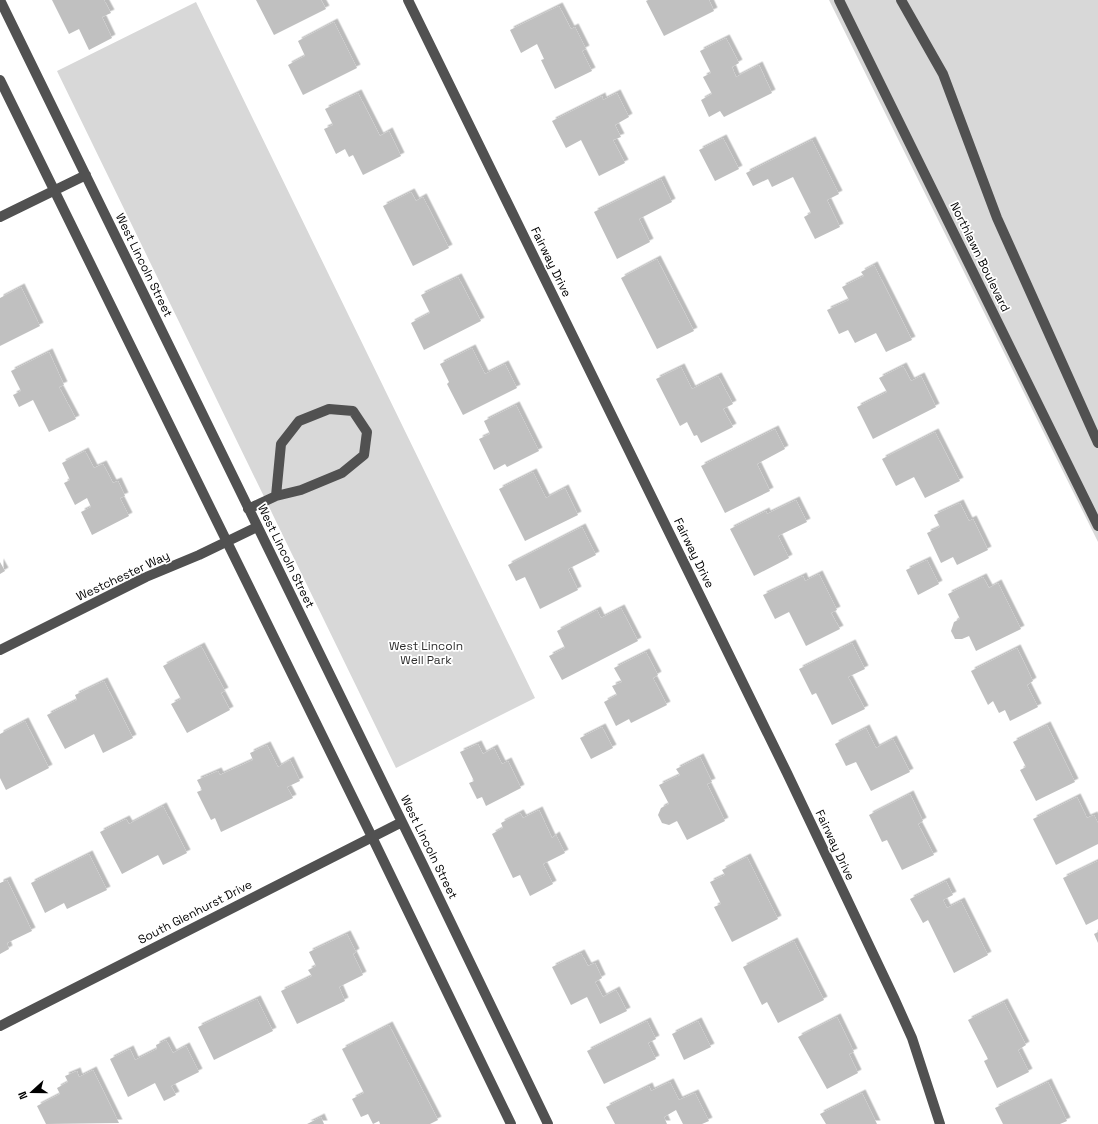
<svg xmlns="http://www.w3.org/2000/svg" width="1098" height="1124" viewBox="0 0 1098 1124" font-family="'Space Grotesk',sans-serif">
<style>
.green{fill:#d8d8d8}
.building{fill:#c0c0c0;filter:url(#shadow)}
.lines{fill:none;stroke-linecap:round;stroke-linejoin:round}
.minor{stroke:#515151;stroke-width:10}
.labels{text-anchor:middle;stroke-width:3.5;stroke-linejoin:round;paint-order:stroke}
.street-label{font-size:12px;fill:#000;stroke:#fff}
.park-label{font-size:12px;fill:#2f2f2f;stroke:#fff}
</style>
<defs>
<filter id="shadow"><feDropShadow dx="3.5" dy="-3.5" stdDeviation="0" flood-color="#0004"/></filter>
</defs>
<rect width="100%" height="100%" fill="#fff"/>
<path class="green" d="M829 0H1098V542Z
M196 2 535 698 396 768 57 71Z"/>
<path class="building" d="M52 0H104L111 13 102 17 112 38 89 50 79 29 69 34Z
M256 0H321L326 9 274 35Z
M648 0H709L714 11 664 36 646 1Z
M559 6 571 29 575 27 586 49 582 51 592 71 555 89 541 60 544 59 537 44 521 53 510 30Z
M334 22 357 68 303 95 288 65 305 56 298 41Z
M726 38 739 63 732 67 736 77 759 65 772 93 724 117 720 111 709 117 701 100 712 94 703 77 711 73 700 51Z
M358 93 380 136 389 131 401 156 363 175 353 155 349 157 345 149 336 154 324 129 333 125 325 109Z
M617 93 629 117 615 125 621 137 613 140 625 163 599 176 581 140 566 148 552 121 602 96 603 100Z
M723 138 739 169 715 181 699 150Z
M812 140 839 194 827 200 840 227 815 239 804 217 811 213 793 177 772 187 768 179 753 186 746 173Z
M661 179 672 202 639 219 650 242 617 259 594 212Z
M411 192 416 201 423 197 449 248 413 266 383 206Z
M657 259 694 331 657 349 621 278Z
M874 265 912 340 886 352 876 333 855 343 848 330 839 334 827 310 849 300 842 287 864 276 861 272Z
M458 277 481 321 424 350 411 323 430 313 421 295Z
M21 287 40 326 0 346V298Z
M472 348 485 374 505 364 517 388 463 415 447 384 449 382 440 364Z
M49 352 64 385 59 387 76 419 49 432 33 400 19 407 13 395 21 391 11 371Z
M903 366 911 381 921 376 936 407 873 439 857 407 887 392 879 378Z
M681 367 692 389 718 376 733 404 723 409 733 427 701 443 697 435 694 436 687 422 680 426 656 379Z
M516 405 539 451 507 467 505 464 494 470 479 439 490 434 484 421Z
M775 429 785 449 757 464 770 491 725 513 701 466Z
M935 432 960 481 925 498 914 477 896 486 882 459Z
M85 451 94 468 103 464 113 483 118 481 125 496 120 498 129 516 92 535 81 512 91 507 87 498 75 505 64 483 70 480 62 463Z
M533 472 546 498 565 488 578 515 525 541 499 489Z
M796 500 807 522 778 536 789 558 754 576 730 529 766 511 767 514Z
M960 503 969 521 973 519 988 550 957 565 953 557 941 563 927 533 940 527 934 515Z
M582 527 596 555 568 569 578 590 540 609 525 577 516 581 508 565Z
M927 560 939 584 918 595 906 570Z
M0 562 5 571 0 574Z
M819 574 837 610 831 613 840 629 806 646 789 612 775 619 763 595 803 576 805 581Z
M983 577 989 588 998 583 1021 629 976 651 969 636 962 639H955L951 631 954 622 960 619 948 594Z
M621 608 638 641 562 680 549 656 565 648 557 631 597 610 601 618Z
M852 643 865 669 848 677 865 709 832 725 816 693 812 695 799 669Z
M201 646 225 691 221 693 230 710 187 733 171 704 181 699 163 666Z
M1017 648 1033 681 1027 685 1038 707 1010 721 1005 710 999 713 993 701 988 705 971 671Z
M646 652 658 675 653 678 667 705 631 723 629 719 616 726 604 702 617 695 612 686 622 682 614 668Z
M104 681 133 738 103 753 94 734 65 749 47 715 77 700 75 695Z
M25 721 49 768 6 790 0 778V734Z
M1047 725 1075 782 1036 801 1020 770 1026 767 1013 742Z
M602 727 613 748 591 759 580 738Z
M866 728 876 748 893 739 910 772 871 791 856 762 846 766 835 744Z
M478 744 483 754 494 748 502 764 508 761 521 788 486 806 482 797 477 799 469 783 474 781 460 752Z
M267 745 278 767 290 760 300 781 287 787 293 798 221 832 215 818 211 820 197 792 202 790 197 780 218 771 220 775 253 760 250 753Z
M700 757 712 782 707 784 725 821 687 840 677 821 669 825 662 823 658 815 661 808 669 804 659 785 680 775 676 769Z
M910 794 923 821 918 824 934 855 902 870 887 840 882 842 869 815Z
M1077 797 1087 818 1094 815 1098 823V844L1056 865 1033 819Z
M163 806 187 853 163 865 158 855 122 874 100 832 126 819 129 824Z
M539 810 552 838 556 835 565 853 543 864 553 884 530 896 520 875 513 878 492 834 503 828 501 823 520 813 523 818Z
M89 854 107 890 67 909 64 903 45 913 31 883Z
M747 857 778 919 732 942 714 907 721 904 710 882 725 875 722 870Z
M1098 861V919L1086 925 1063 878Z
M7 880 32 931 7 943 9 949 0 954V883Z
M946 881 953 895 943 900 947 908 961 901 988 955 954 973 928 920 923 923 910 899Z
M1098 932V943L1094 934Z
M347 934 356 952 353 954 363 975 339 987 345 1001 297 1024 281 991 312 976 308 970 316 966 309 952Z
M794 941 824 1000 778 1023 767 1002 762 1005 743 967Z
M581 953 588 966 595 963 602 978 595 982 603 997 616 990 627 1011 600 1024 587 997 571 1005 552 967Z
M257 999 273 1031 214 1060 198 1027Z
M1004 1002 1026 1045 1018 1050 1029 1072 997 1088 984 1061 988 1059 968 1020Z
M837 1017 854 1052 849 1054 858 1073 827 1089 798 1037Z
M647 1021 656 1039 648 1043 656 1059 604 1084 587 1051Z
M698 1021 711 1047 684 1060 672 1034Z
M389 1025 438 1120 430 1124H380L379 1121 373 1124 368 1114 361 1117 352 1099 364 1093 342 1049Z
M166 1040 173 1053 186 1046 199 1072 171 1086 176 1095 164 1101 155 1083 128 1097 110 1059 130 1049 135 1060 157 1049 156 1045Z
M93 1070 119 1123 46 1124 37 1106 60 1094 57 1088 68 1082 65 1076 77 1071 79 1077Z
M670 1082 679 1100 695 1093 709 1121 702 1124H683L676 1110 664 1117 667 1124H615L606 1107 649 1086 651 1091Z
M1048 1082 1067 1121 1060 1124H1003L995 1108Z
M862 1093 877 1124H826L820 1114Z
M321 1117 324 1124H307Z"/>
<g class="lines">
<path class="minor" d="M0 0 423 865 548 1124
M408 0 787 773 894 998 912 1038 940 1124
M839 0 1098 526
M901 0 943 74 997 218 1098 443
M0 80 372 837 511 1124
M0 217 86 175
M248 509 276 496 301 490 342 473 364 455 367 432 353 411 329 409 299 421 281 444 276 496
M0 650 146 577 199 555 257 527
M0 1026 402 822"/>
</g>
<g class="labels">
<g class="street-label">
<text transform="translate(980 257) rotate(64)" y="4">Northlawn Boulevard</text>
<text transform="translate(551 262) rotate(64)" y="4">Fairway Drive</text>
<text transform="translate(144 265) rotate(64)" y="4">West Lincoln Street</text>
<text transform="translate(694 553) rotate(64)" y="4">Fairway Drive</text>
<text transform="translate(286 556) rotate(64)" y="4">West Lincoln Street</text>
<text transform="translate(123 576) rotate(-25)" y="4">Westchester Way</text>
<text transform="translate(835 845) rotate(65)" y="4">Fairway Drive</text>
<text transform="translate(429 847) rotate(64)" y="4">West Lincoln Street</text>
<text transform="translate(195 912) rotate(-27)" y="4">South Glenhurst Drive</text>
</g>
<g class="park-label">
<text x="426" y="650">West Lincoln<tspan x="426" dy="14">Well Park</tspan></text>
</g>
</g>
<g transform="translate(32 1092) rotate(249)" stroke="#ffffff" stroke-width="3" paint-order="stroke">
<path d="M0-3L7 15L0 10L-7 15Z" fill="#000000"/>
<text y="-6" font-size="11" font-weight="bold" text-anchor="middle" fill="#000000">N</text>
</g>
</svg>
